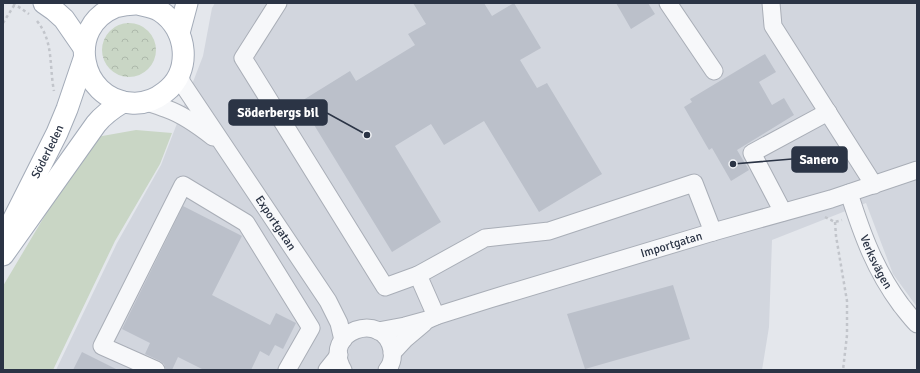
<svg xmlns="http://www.w3.org/2000/svg" width="920" height="373" viewBox="0 0 920 373" font-family="Signika,sans-serif">
<style>
.built{fill:#d2d6de}
.grass{fill:#c9d6c5}
.park{fill:url(#park-crowns)}
.building{fill:#bbc0ca}
.lines{fill:none;stroke-linecap:round;stroke-linejoin:round}
.minor-casing{stroke:#a9aeb7;stroke-width:19}
.major-casing{stroke:#a3abb8;stroke-width:23}
.path{stroke:#c2c5cb;stroke-width:2.5;stroke-dasharray:3 3;stroke-linecap:butt}
.minor{stroke:#f7f8fa;stroke-width:17}
.major{stroke:#fff;stroke-width:21}
.labels{text-anchor:middle;stroke-width:3.5;stroke-linejoin:round;paint-order:stroke}
.street-label{font-size:12px;fill:#2b3445;stroke:#f4f6f9}
.leader{fill:none;stroke:#2b3445;stroke-width:1.5}
.callout-dot{fill:#2b3445;stroke:#f4f6f9;stroke-width:1.5}
.callout{fill:#2b3445;stroke:#2b3445;stroke-width:1.5}
.callout-label{font-size:13px;text-anchor:middle;font-weight:bold;fill:#fff}
</style>
<defs>
<pattern id="park-crowns" width="20" height="18" patternUnits="userSpaceOnUse"><rect width="20" height="18" fill="#c9d6c5"/><path d="M2 6a3 3 0 1 1 6 0M12 15a3 3 0 1 1 6 0" fill="none" stroke="#adb8ab"/></pattern>
</defs>
<rect width="100%" height="100%" fill="#e4e7ec"/>
<path class="built" d="M215 3H917V307L893 274 866 203 772 240 769 327 762 370H56L117 243 161 165 203 56 212 8Z"/>
<path class="grass" d="M136 130 172 133 160 164 115 241 53 370H3V286L91 138Z"/>
<path class="park" d="M102 50a27 27 0 1 1 54 0a27 27 0 1 1-54 0Z"/>
<path class="building" d="M413 3H484L492 16 514 3 541 48 520 60 537 88 547 83 602 174 539 212 484 121 444 145 431 124 395 146 441 222 392 252 300 102 350 71 356 81 415 45 408 34 426 24Z
M616 3H648L655 14 631 29Z
M765 54 776 72 759 82 772 105 784 98 794 115 737 150 749 170 731 181 712 148 709 150 684 107 692 102 690 99Z
M183 206 242 236 212 295 270 325 276 313 296 323 283 349 275 345 269 356 260 351 251 370H204L178 357 172 370H166L164 364 160 361 145 354 150 343 122 329Z
M673 285 690 339 585 369 567 314Z
M82 352 118 370H73Z"/>
<g class="lines">
<g class="minor-casing">
<g id="minor">
<path d="M278 3 243 58 385 287 418 275 436 316"/>
<path d="M668 3 714 71"/>
<path d="M771 3 773 26 874 185"/>
<path id="s1" d="M179 74 182 83 186 89 328 301 339 323 343 340"/>
<path d="M146 102C153 104 160 106 167 109 184 115 199 126 213 137"/>
<path id="s2" d="M849 193C862 234 875 270 901 305 906 311 911 318 917 324"/>
<path d="M783 212 752 153 828 112"/>
<path d="M418 275 485 238 549 231 694 183 713 232"/>
<path id="s3" d="M378 331 405 326 427 320 436 316 490 299 713 232 831 199 917 170"/>
<path d="M392 353 405 339 424 323"/>
<path d="M156 370 102 346 183 185 246 223 311 328 287 370"/>
<path d="M327 370 339 355"/>
<path d="M343 370C320 331 384 309 392 350 393 356 392 364 387 370"/>
</g>
</g>
<g class="major-casing">
<g id="major">
<path d="M44 3 54 10 64 19 84 48"/>
<path d="M134 3C143 6 152 6 160 11 188 29 192 72 165 92 155 100 143 104 131 103 79 99 66 27 115 7 122 5 129 4 136 4"/>
<path d="M179 33 187 3"/>
<path id="s4" d="M3 240 57 133 67 109 84 59"/>
<path d="M3 255 96 124C104 114 113 108 123 102"/>
</g>
</g>
<path class="path" d="M13 3 29 14
M37 21C54 42 49 66 54 91
M3 23 15 4
M825 217 835 222 842 220
M835 222 836 236 847 301V335L843 370"/>
<use href="#minor" class="minor"/>
<use href="#major" class="major"/>
</g>
<g class="labels">
<g class="street-label">
<text dy="4" stroke="none"><textPath href="#s4" startOffset="99">Söderleden</textPath></text>
<text dy="4" stroke="none"><textPath href="#s1" startOffset="178">Exportgatan</textPath></text>
<text dy="4" stroke="none"><textPath href="#s3" startOffset="306">Importgatan</textPath></text>
<text dy="4" stroke="none"><textPath href="#s2" startOffset="74">Verksvägen</textPath></text>
</g>
</g>
<path class="leader" d="M367 135L327 113M733 164L792 159"/>
<g class="callout-dot">
<circle cx="367" cy="135" r="4"/>
<circle cx="733" cy="164" r="4"/>
</g>
<g class="callout">
<rect x="229" y="100" width="98" height="25" rx="4"/>
<rect x="792" y="147" width="55" height="25" rx="4"/>
</g>
<g class="callout-label">
<text x="278" y="117">Söderbergs bil</text>
<text x="819" y="164">Sanero</text>
</g>
<rect width="920" height="373" fill="none" stroke="#2b3445" stroke-width="8"/>
</svg>
